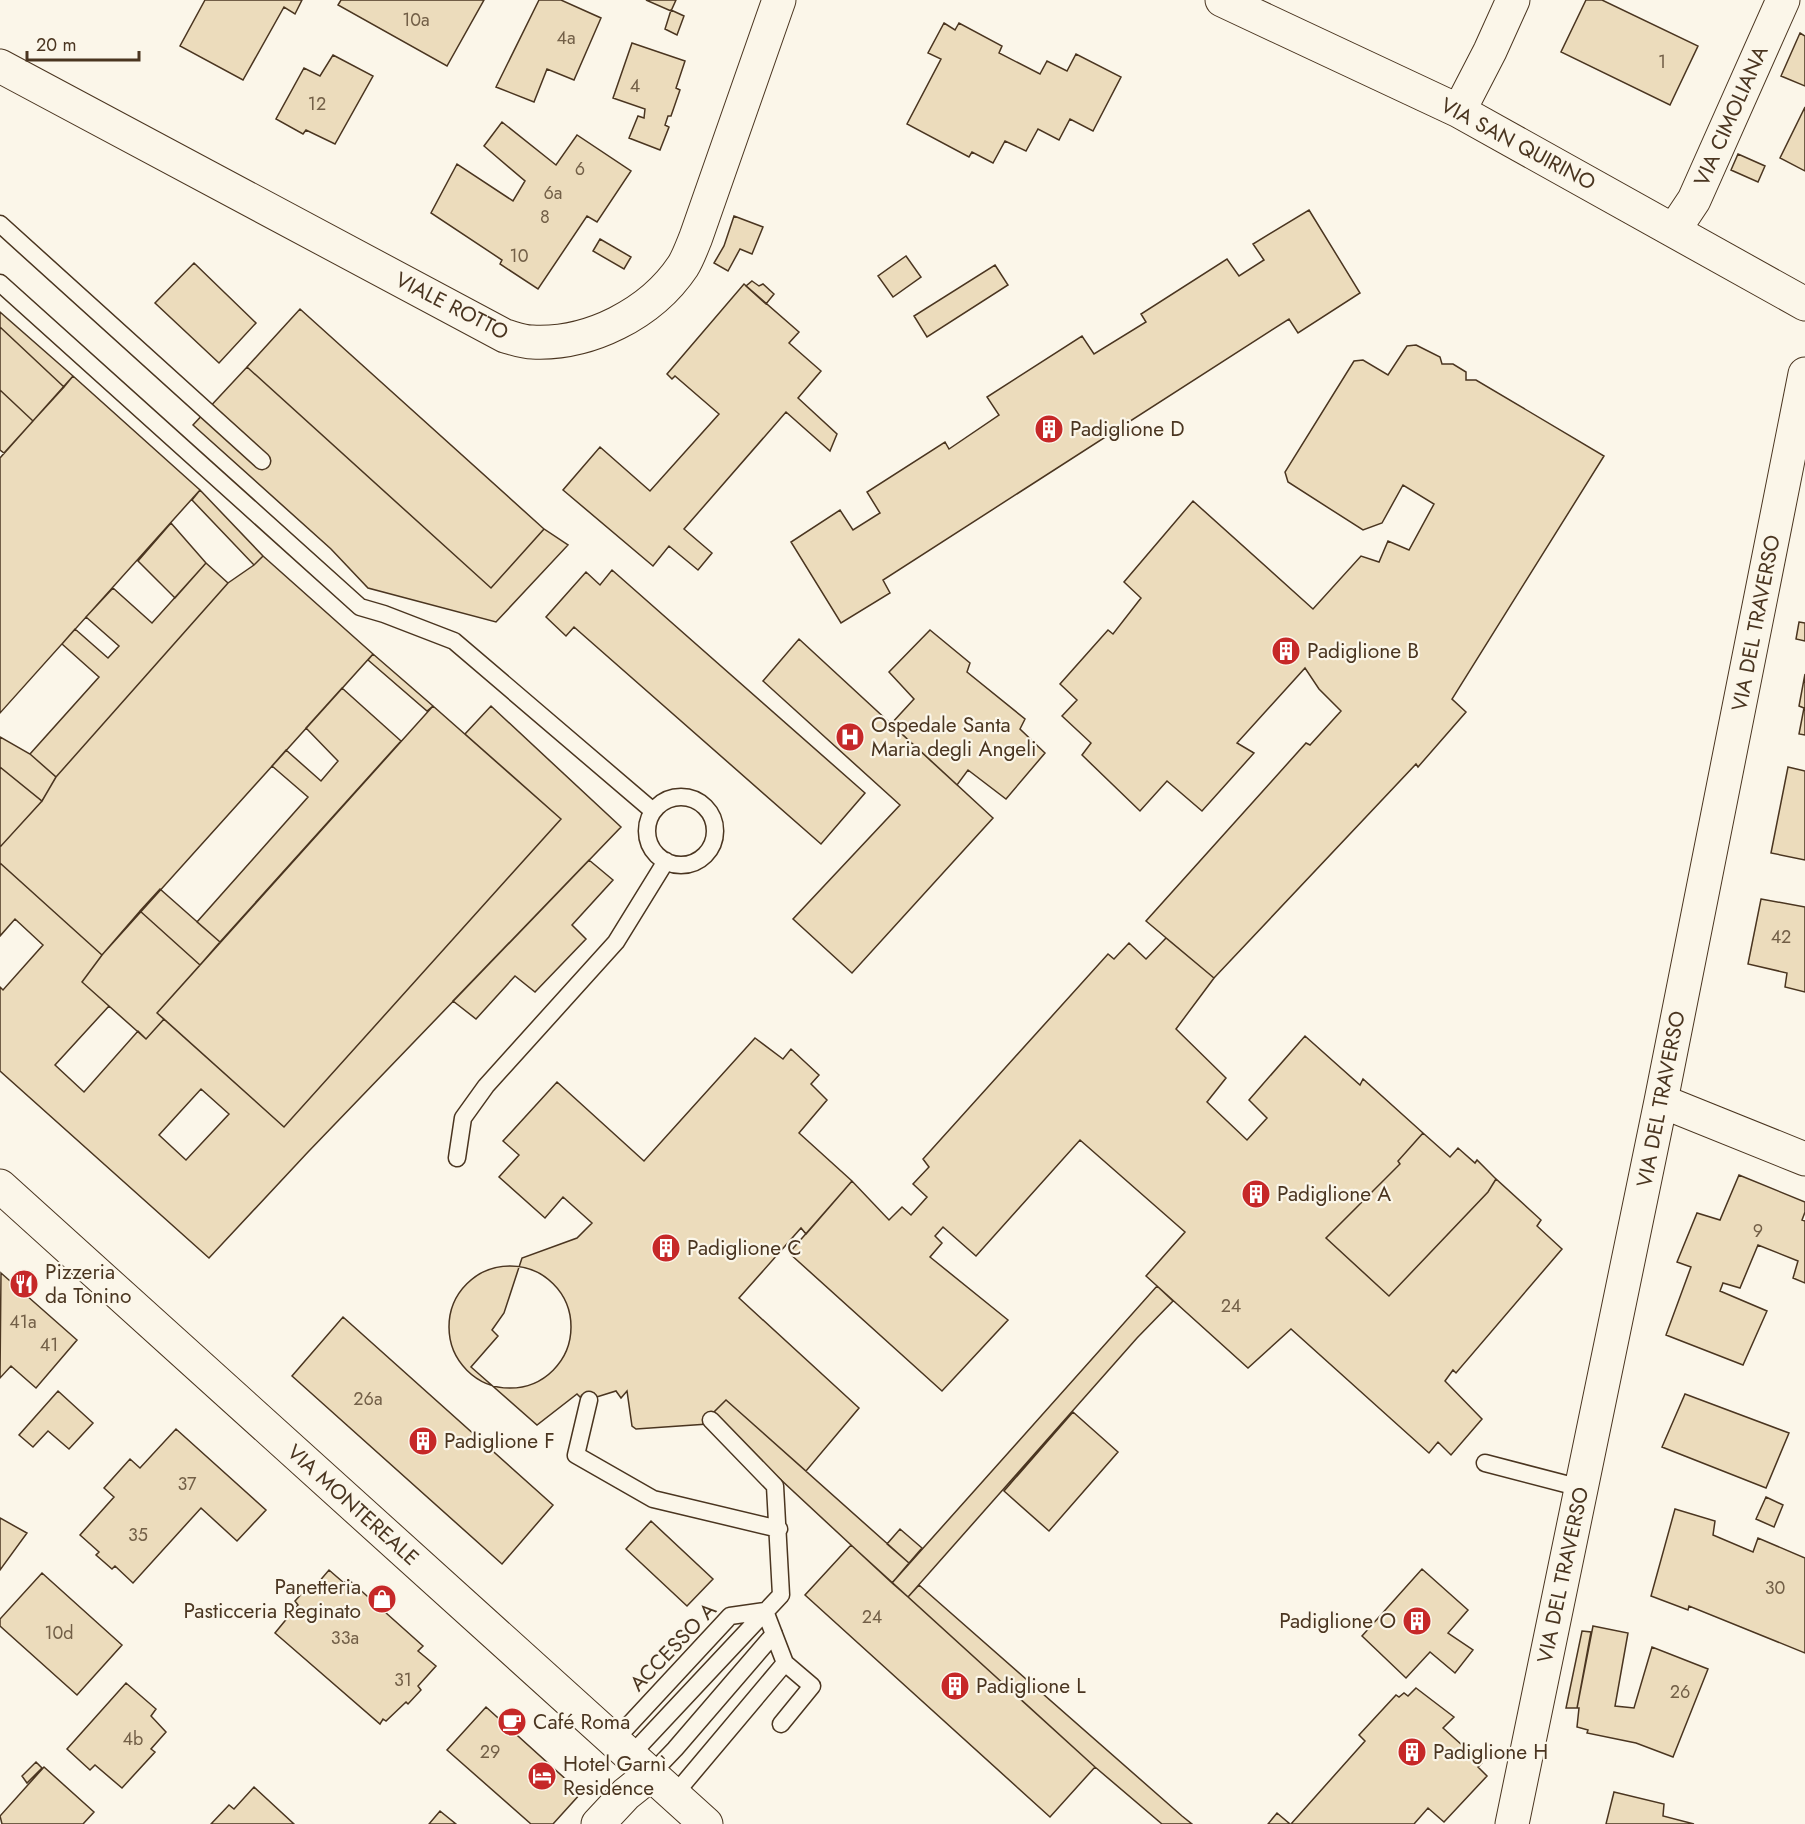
<svg xmlns="http://www.w3.org/2000/svg" width="1805" height="1824" viewBox="0 0 1805 1824" font-family="Jost,sans-serif">
<style>
.building{fill:#ecdcbc;stroke:#4a3520;stroke-width:1.5;fill-rule:evenodd}
.lines{fill:none;stroke-linecap:round;stroke-linejoin:round}
.lane-casing{stroke:#4a3520;stroke-width:19}
.street-casing{stroke:#4a3520;stroke-width:35}
.secondary-casing{stroke:#4a3520;stroke-width:35}
.lane{stroke:#fbf6e9;stroke-width:16}
.street{stroke:#fbf6e9;stroke-width:33}
.secondary{stroke:#fbf6e9;stroke-width:33}
.labels{text-anchor:middle;stroke-width:4.5;stroke-linejoin:round;paint-order:stroke}
.number-label{font-size:18px;fill:#725f47}
.street-label{font-size:21px;fill:#4a3520;stroke:#fbf6e9}
.poi-label{font-size:21px;fill:#4a3520;stroke:#fbf6e9;text-anchor:start}
</style>
<rect width="100%" height="100%" fill="#fbf6e9"/>
<path class="building" d="M205 0H302L295 14 284 7 243 80 180 46Z
M341 0H484L447 66 338 5Z
M539 0H561L601 18 574 80 547 69 534 102 496 87Z
M646 0H676L671 11Z
M1586 0H1602L1698 46 1670 105 1561 52Z
M671 10 684 16 677 35 665 29Z
M944 23 955 30 959 23 1002 46 999 53 1040 74 1047 61 1067 71 1076 54 1121 77 1093 131 1070 119 1059 140 1038 129 1026 151 1005 141 993 163 972 152 969 157 907 124 941 59 928 53Z
M1800 33 1805 36V86L1781 76Z
M632 43 685 61 676 88 680 90 671 116H668L665 125 669 127 660 150 629 138 638 116 644 118 645 109 613 98Z
M333 55 373 76 335 144 306 130 303 134 276 119 304 68 320 76Z
M1805 107V171L1780 158Z
M502 122 556 165 577 135 631 171 597 222 587 216 538 289 500 264 502 260 431 213 457 164 513 201 525 181 484 146Z
M1738 154 1765 166 1758 182 1731 170Z
M1309 210 1360 293 1298 333 1289 319 883 580 890 593 841 623 791 542 840 510 853 530 880 513 867 492 945 442 949 449 999 415 987 397 1082 336 1094 354 1146 322 1141 314 1227 259 1239 276 1264 260 1253 244Z
M734 216 763 227 752 254 740 249 728 271 714 263 724 246Z
M600 239 631 257 624 269 593 251Z
M906 256 921 277 893 297 878 276Z
M194 263 256 323 219 363 155 303Z
M995 265 1008 285 927 337 914 316Z
M752 281 759 286 763 284 774 294 766 304 746 286Z
M744 284 799 332 789 343 821 371 798 398 837 434 830 451 786 412 684 529 712 553 698 570 669 546 653 566 563 490 600 447 650 491 719 414 675 376 672 379 667 374Z
M300 309 544 529 491 588 247 367Z
M0 312 73 376 64 387 0 327Z
M0 327 64 387 33 421 0 390Z
M1416 345 1440 357 1442 364H1453L1466 372V380H1476L1604 456 1452 699 1466 712 1418 767 1416 764 1214 978 1146 921 1306 743 1310 745 1341 711 1319 689 1305 668 1237 743 1254 753 1202 811 1167 781 1140 811 1082 755 1091 743 1062 716 1077 700 1060 684 1108 630 1113 634 1141 598 1124 582 1193 501 1313 609 1361 556 1379 562 1388 541 1409 550 1434 504 1403 485 1382 523 1363 530 1288 482 1285 472 1354 361 1363 360 1388 375 1407 346Z
M247 367 491 588 544 529 568 545 496 622 368 588 331 549 193 425Z
M73 376 200 490 0 713V458Z
M0 390 33 421 4 453 0 450Z
M200 490 263 556 254 565 192 500Z
M171 523 206 563 175 598 138 561Z
M263 556 373 654 102 955 0 863V847L42 801 56 777 228 583 254 565Z
M206 563 228 583 56 777 30 754 99 677 62 644 75 629 108 658 119 646 86 617 113 588 152 623Z
M612 570 865 793 821 844 574 627 566 636 546 617 586 572 600 585Z
M1799 622 1805 623V641L1796 639Z
M930 630 970 663 967 672 1025 719 1020 729 1045 753 1006 799 968 770 957 785 891 724 914 699 889 672Z
M799 639 993 818 852 973 793 919 900 805 763 681Z
M373 654 433 706 427 711 368 660Z
M1805 674V735L1799 734 1804 708 1799 706Z
M342 688 401 741 220 942 197 922 308 797 272 766 286 750 321 781 338 761 306 728Z
M433 706 561 819 284 1127 157 1013Z
M491 706 621 827 308 1152 209 1258 0 1071V987L3 990 43 945 15 919 0 936V863L102 955 82 982 109 1006 55 1065 84 1092 138 1031 146 1039 164 1019 284 1127 561 819 465 734ZM201 1089 229 1114 186 1160 159 1135Z
M0 737 30 754 56 777 42 801 0 767Z
M0 767 42 801 0 847Z
M1788 767 1805 771V860L1771 853Z
M589 860 613 880 572 925 586 939 535 992 515 976 476 1019 453 1001Z
M160 889 220 942 200 965 140 911Z
M1761 899 1805 907V992L1785 987 1787 973 1748 964Z
M140 911 200 965 157 1013 164 1019 146 1039 82 982 102 955Z
M1166 938 1214 978 1176 1029 1226 1078 1207 1102 1247 1140 1267 1118 1249 1100 1305 1036 1360 1085 1363 1079 1423 1133 1398 1161 1400 1164 1326 1238 1389 1296 1488 1192 1496 1179 1541 1220 1537 1226 1562 1249 1456 1373 1453 1370 1445 1381 1482 1419 1451 1455 1438 1442 1429 1453 1291 1329 1248 1368 1146 1276 1185 1232 1080 1140 976 1256 943 1227 935 1236 942 1243 930 1257 1008 1320 942 1391 789 1253 852 1181 889 1220 902 1207 911 1215 927 1197 913 1184 929 1167 923 1159 1108 954 1114 959 1129 943 1146 959Z
M755 1038 783 1059 791 1049 819 1075 811 1084 827 1100 799 1133 852 1181 806 1234 801 1228 739 1298 859 1408 806 1471 726 1400 711 1415 708 1424 636 1429 632 1426 627 1391 621 1398 616 1391 584 1401 577 1394 537 1425 471 1367 498 1336 492 1330 504 1313 522 1258 577 1238 592 1223 563 1197 545 1218 499 1177 519 1155 503 1141 557 1082 644 1161Z
M1423 1133 1450 1157 1458 1148 1475 1163 1477 1160 1496 1179 1488 1192 1389 1296 1326 1238 1400 1164 1398 1161Z
M1739 1175 1805 1202V1212L1802 1220 1805 1221V1283L1793 1278 1798 1261 1758 1245 1740 1288 1723 1283 1720 1291 1767 1311 1743 1365 1666 1335 1691 1267 1677 1262 1697 1213 1720 1220Z
M449 1327a61 61 0 1 1 122 0a61 61 0 1 1-122 0Z
M1 1273 77 1340 36 1388 11 1366 0 1378Z
M1157 1286 1173 1301 1137 1338 908 1597 892 1583Z
M343 1317 553 1505 502 1564 292 1376Z
M58 1391 93 1423 69 1449 48 1431 33 1447 19 1435Z
M1685 1394 1789 1433 1766 1488 1662 1447Z
M726 1400 909 1563 892 1583 711 1415Z
M1073 1412 1118 1452 1049 1531 1004 1491Z
M176 1429 266 1510 237 1541 201 1508 133 1583 115 1566 112 1569 96 1555 99 1552 80 1535 114 1497 104 1488 130 1459 140 1468Z
M1766 1497 1783 1505 1774 1527 1756 1519Z
M1675 1509 1715 1521 1713 1535 1753 1552 1758 1538 1805 1558V1653L1689 1606 1688 1610 1651 1596Z
M0 1518 27 1533 0 1570Z
M651 1521 713 1579 687 1606 626 1549Z
M900 1529 922 1548 909 1563 887 1544Z
M851 1545 1095 1767 1050 1817 805 1595Z
M1422 1569 1468 1610 1448 1633 1473 1650 1455 1673 1430 1652 1406 1678 1362 1636Z
M329 1570 344 1583 348 1579 423 1646 418 1651 436 1666 418 1686 421 1690 408 1704 406 1702 386 1721 383 1719 380 1724 275 1633 298 1605 295 1601 308 1587 311 1591Z
M42 1573 122 1645 77 1695 0 1626V1619Z
M919 1585 1182 1816 1192 1824H1162L1095 1767 908 1597Z
M1593 1626 1628 1633 1615 1706 1634 1708 1652 1647 1708 1669 1673 1757 1636 1743 1587 1733 1588 1730 1577 1727 1579 1708H1577Z
M1582 1631 1591 1632 1577 1708H1566Z
M126 1683 156 1709 151 1716 166 1732 151 1749 155 1752 122 1788 95 1765 90 1770 67 1749Z
M1416 1688 1454 1717 1443 1728 1482 1763 1478 1767 1487 1776 1444 1822 1428 1808 1414 1824H1291L1365 1741 1359 1735 1396 1695 1399 1697 1404 1693 1408 1696Z
M486 1707 581 1793 553 1824H531L447 1750Z
M36 1762 42 1768 27 1783 22 1776Z
M44 1767 94 1812 83 1824H2L0 1816Z
M254 1787 294 1824H211L229 1805 234 1809Z
M1614 1792 1664 1804 1663 1816 1694 1824H1606Z
M440 1811 456 1824H429Z
M1277 1813 1290 1824H1268Z"/>
<g class="lines">
<g class="lane-casing">
<path id="lane" d="M0 224 262 461
M0 283 360 607 384 614 454 641 653 811
M647 831a34 34 0 1 1 68 0a34 34 0 1 1-68 0Z
M457 1158 463 1118 486 1086 616 942 666 861
M589 1400 576 1455 653 1499 779 1529
M1485 1463 1581 1488
M781 1724 812 1686 785 1663
M614 1741 730 1616 765 1611
M630 1756 781 1595 775 1486 711 1420
M651 1774 675 1749 774 1634
M674 1795 785 1663 765 1611"/>
</g>
<g class="street-casing">
<path id="street" d="M1222 0 1459 111 1805 304
M0 66 505 336C513 338 523 342 532 342 589 345 651 314 683 266 688 258 692 247 696 237L779 0
M1459 111 1490 51 1513 0
M1674 230 1694 200 1783 0
M1661 1101 1805 1159
M598 1824 626 1794 651 1774
M1512 1824 1661 1101 1805 374"/>
</g>
<g class="secondary-casing">
<path id="secondary" d="M0 1186 706 1824"/>
</g>
<use href="#lane" class="lane"/>
<use href="#street" class="street"/>
<use href="#secondary" class="secondary"/>
</g>
<defs>
<g id="building-disc" transform="scale(1.5)"><circle r="9.5" fill="#c62828" stroke="#fbf6e9"/><path d="M-4-6H4V6H1V3H-1V6H-4ZM-2.5-4.3h1.7v1.8h-1.7ZM.8-4.3h1.7v1.8H.8ZM-2.5-1h1.7V.8h-1.7ZM.8-1h1.7V.8H.8Z" fill="#fff"/></g>
<g id="hospital-disc" transform="scale(1.5)"><circle r="9.5" fill="#c62828" stroke="#fbf6e9"/><path d="M-5-5h3v3.5h4V-5h3V5h-3V1.5h-4V5h-3Z" fill="#fff"/></g>
<g id="restaurant-disc" transform="scale(1.5)"><circle r="9.5" fill="#c62828" stroke="#fbf6e9"/><path d="M-5-6h1v4h1v-4h1v4h1v-4h1v5L-1.5 .5V6h-2V.5L-5-1ZM5-6V6H3V1.5H1.5Q1.5-4 5-6Z" fill="#fff"/></g>
<g id="shop-disc" transform="scale(1.5)"><circle r="9.5" fill="#c62828" stroke="#fbf6e9"/><path d="M-5-2.5h2.3a2.7 3.5 0 0 1 5.4 0H5L5.5 6h-11ZM-1.5-2.5h3a1.5 2.3 0 0 0-3 0Z" fill="#fff"/></g>
<g id="cafe-disc" transform="scale(1.5)"><circle r="9.5" fill="#c62828" stroke="#fbf6e9"/><path d="M-5.5-4.5H6V0H3Q3 3.5 0 3.5H-2.5Q-5.5 3.5-5.5 0ZM3-3.2v2h1.7v-2ZM-6 4.5H4V6H-6Z" fill="#fff"/></g>
<g id="hotel-disc" transform="scale(1.5)"><circle r="9.5" fill="#c62828" stroke="#fbf6e9"/><path d="M-6-4.5h1.5V1H6V5H4.5V3h-9V5H-6ZM-4 0a1.8 1.8 0 1 1 3.6 0ZM.5 0V-2.5h3Q6-2.5 6 0Z" fill="#fff"/></g>
</defs>
<g fill-rule="evenodd">
<use href="#building-disc" x="1049" y="429"/>
<use href="#building-disc" x="1286" y="651"/>
<use href="#hospital-disc" x="850" y="737"/>
<use href="#building-disc" x="1256" y="1194"/>
<use href="#building-disc" x="666" y="1248"/>
<use href="#restaurant-disc" x="24" y="1284"/>
<use href="#building-disc" x="423" y="1441"/>
<use href="#shop-disc" x="382" y="1599"/>
<use href="#building-disc" x="1417" y="1621"/>
<use href="#building-disc" x="955" y="1686"/>
<use href="#cafe-disc" x="512" y="1722"/>
<use href="#building-disc" x="1412" y="1752"/>
<use href="#hotel-disc" x="542" y="1776"/>
</g>
<g class="labels">
<g class="number-label">
<text x="416" y="26">10a</text>
<text x="566" y="44">4a</text>
<text x="1662" y="68">1</text>
<text x="635" y="92">4</text>
<text x="317" y="110">12</text>
<text x="580" y="175">6</text>
<text x="553" y="199">6a</text>
<text x="545" y="223">8</text>
<text x="519" y="262">10</text>
<text x="1781" y="943">42</text>
<text x="1758" y="1237">9</text>
<text x="1231" y="1312">24</text>
<text x="23" y="1328">41a</text>
<text x="49" y="1351">41</text>
<text x="368" y="1405">26a</text>
<text x="187" y="1490">37</text>
<text x="138" y="1541">35</text>
<text x="1775" y="1594">30</text>
<text x="872" y="1623">24</text>
<text x="59" y="1639">10d</text>
<text x="345" y="1644">33a</text>
<text x="403" y="1686">31</text>
<text x="1680" y="1698">26</text>
<text x="133" y="1745">4b</text>
<text x="490" y="1758">29</text>
</g>
<g class="street-label">
<text transform="translate(1731 116) rotate(-66)" y="7">VIA CIMOLIANA</text>
<text transform="translate(1518 144) rotate(28)" y="7">VIA SAN QUIRINO</text>
<text transform="translate(452 306) rotate(27)" y="7">VIALE ROTTO</text>
<text transform="translate(1756 623) rotate(-79)" y="7">VIA DEL TRAVERSO</text>
<text transform="translate(1661 1099) rotate(-79)" y="7">VIA DEL TRAVERSO</text>
<text transform="translate(353 1505) rotate(42)" y="7">VIA MONTEREALE</text>
<text transform="translate(1563 1575) rotate(-78)" y="7">VIA DEL TRAVERSO</text>
<text transform="translate(673 1647) rotate(-46)" y="7">ACCESSO A</text>
</g>
<g class="poi-label">
<text x="1070" y="436">Padiglione D</text>
<text x="1307" y="658">Padiglione B</text>
<text x="871" y="732">Ospedale Santa<tspan x="871" dy="24">Maria degli Angeli</tspan></text>
<text x="1277" y="1201">Padiglione A</text>
<text x="687" y="1255">Padiglione C</text>
<text x="45" y="1279">Pizzeria<tspan x="45" dy="24">da Tonino</tspan></text>
<text x="444" y="1448">Padiglione F</text>
<text x="361" y="1594" text-anchor="end">Panetteria<tspan x="361" dy="24">Pasticceria Reginato</tspan></text>
<text x="1396" y="1628" text-anchor="end">Padiglione O</text>
<text x="976" y="1693">Padiglione L</text>
<text x="533" y="1729">Café Roma</text>
<text x="1433" y="1759">Padiglione H</text>
<text x="563" y="1771">Hotel Garnì<tspan x="563" dy="24">Residence</tspan></text>
</g>
</g>
<path d="M27 51v9h112v-9" fill="none" stroke="#4a3520" stroke-width="3"/>
<text x="36" y="51" font-size="18" fill="#4a3520" stroke="#fbf6e9" stroke-width="4.5" paint-order="stroke">20 m</text>
</svg>
